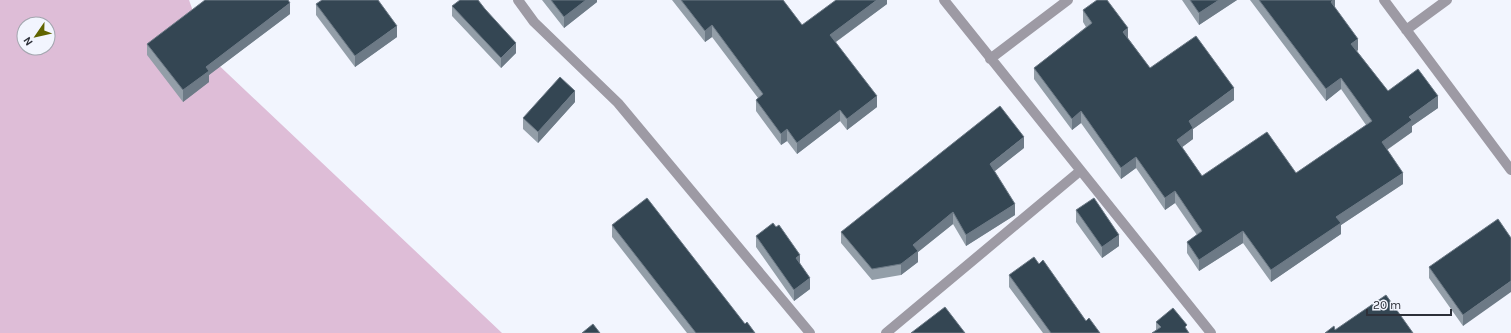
<svg xmlns="http://www.w3.org/2000/svg" width="1511" height="333" viewBox="0 0 1511 333" font-family="Karla,sans-serif">
<style>
.green{fill:#debdd7;fill-rule:evenodd}
.lines{fill:none;stroke-linecap:round;stroke-linejoin:round}
.minor{stroke:#9d9aa4;stroke-width:10}
.wall{fill:#939ea8}
.shaded-wall{fill:#6d7a86}
.building{fill:#344653;stroke:#6d7a86}
</style>
<rect width="100%" height="100%" fill="#f2f5fe"/>
<path class="green" d="M0 0H189L209 56 502 333H0ZM24 24H48V48H24Z"/>
<g class="lines">
<path class="minor" d="M518 0 534 22 618 103 810 333
M944 0 1211 333
M1384 0 1511 170
M1406 30 1447 0
M990 59 1068 0
M886 333 1080 171"/>
</g>
<path class="wall" d="M542 0H597V2L564 28Z
M672 0H783L802 25 887 0V4L836 42 877 107 847 130 840 121 797 154 787 141 781 145 756 111V100L758 98 712 37 705 42Z
M1182 0H1237L1199 25Z
M1250 0H1335V8L1358 50 1357 51 1388 91 1438 108 1412 126V132L1387 150 1403 184 1341 225V234L1271 282 1243 243 1199 271 1187 253V242L1197 235 1175 203 1165 210 1136 168 1121 179 1081 123 1072 130 1034 79V68L1086 27 1083 22V10L1128 38 1150 68 1234 100 1193 129V139L1182 147 1202 176 1296 173 1366 125 1341 89 1326 101Z
M316 4 397 37 355 67 316 15Z
M452 6 516 53 501 68 452 16Z
M290 14 209 75V82L183 102 147 55V44Z
M575 102 538 143 523 129V118Z
M1024 148 994 171 1015 215 966 246 953 224 918 252V262L901 275 872 280 841 243V232Z
M1076 210 1119 246 1102 258 1076 222Z
M612 225 745 324 755 333H687L612 237Z
M756 236 800 263 810 289 794 301 756 247Z
M1511 238 1463 326 1429 278V267Z
M1009 275 1086 321 1100 333H1043L1009 287Z
M1156 322 1187 329 1156 330Z"/>
<path class="shaded-wall" d="M586 0H597V2L564 28V17Z
M877 0H887V4L830 46V35Z
M1219 0H1237L1199 25V13Z
M1333 0H1335V10L1331 2Z
M290 3V14L209 75V82L183 102V90L206 67Z
M712 25V37L705 42V31Z
M397 26V37L355 67V56Z
M1128 28V40L1123 32Z
M1358 39V50L1351 55V44Z
M516 43V53L501 68V58Z
M1341 78V89L1326 101V89Z
M1234 88V100L1193 129V139L1177 151V140L1189 121Z
M575 91V102L538 143V132Z
M877 96V107L847 130V119Z
M1438 96V108L1412 126V132L1382 153V142L1409 117Z
M840 110V121L797 154V143Z
M1081 111V123L1072 130V119Z
M787 129V141L781 145V134Z
M1024 137V148L990 175V164Z
M1136 157V168L1121 179V168Z
M1403 173V184L1341 225V234L1271 282V270L1336 217Z
M1175 191V203L1165 210V198Z
M1015 204V215L966 246V235Z
M953 212V224L918 252V262L901 275V264L913 245Z
M1243 231V243L1199 271V260Z
M1119 235V246L1102 258V247Z
M800 255V266L796 258Z
M810 278V289L794 301V290Z
M1511 281V292L1463 326V315Z"/>
<path class="building" d="M205 0H288L290 3 206 67 209 71 183 90 147 44Z
M322 0H378L397 26 355 56 316 4Z
M460 0H478L485 9 516 43 501 58 452 6Z
M551 0H586L564 17Z
M681 0H783L802 25 836 0H877L830 35 877 96 847 119 840 110 797 143 787 129 781 134 756 100 763 94 712 25 705 31Z
M1097 0H1107L1128 28 1123 32 1150 68 1196 36 1234 88 1189 121 1193 128 1177 140 1202 176 1267 132 1296 173 1372 121 1341 78 1326 89 1259 0H1333L1331 2 1358 39 1351 44 1388 91 1418 69 1438 96 1409 117 1412 120 1382 142 1403 173 1336 217 1341 223 1271 270 1243 231 1199 260 1187 242 1202 231 1175 191 1165 198 1136 157 1121 168 1081 111 1072 119 1034 68 1092 23 1083 10Z
M1190 0H1219L1199 13Z
M560 77 575 91 538 132 523 118Z
M1000 106 1024 137 990 164 1015 204 966 235 953 212 913 245 918 251 901 264 872 269 841 232Z
M647 198 745 324 747 322 755 333H696L612 225Z
M1094 198 1119 235 1102 247 1076 210Z
M1498 219 1511 238V281L1463 315 1429 267Z
M773 223 776 227 779 225 800 255 796 258 810 278 794 290 756 236Z
M1034 257 1039 264 1043 260 1086 321 1089 318 1100 333H1051L1009 275Z
M1386 295 1413 333H1325L1334 326 1335 330Z
M945 307 965 333H911Z
M1173 308 1187 325 1185 327 1189 333H1152L1161 327 1156 322Z
M593 324 600 333H582Z"/>
<g transform="translate(36 36) rotate(236)"><circle r="19" fill="#f2f5fe" stroke="#a3a6af"/>
<path d="M0-3L7 15L0 10L-7 15Z" fill="#606400"/>
<text y="-6" font-size="11" font-weight="bold" text-anchor="middle" fill="#2d3039">N</text>
</g>
<path d="M1367 309v6h84v-6" fill="none" stroke="#2d3039" stroke-width="2"/>
<text x="1373" y="309" font-size="12" fill="#2d3039" stroke="#f2f5fe" stroke-width="3" paint-order="stroke">20 m</text>
</svg>
